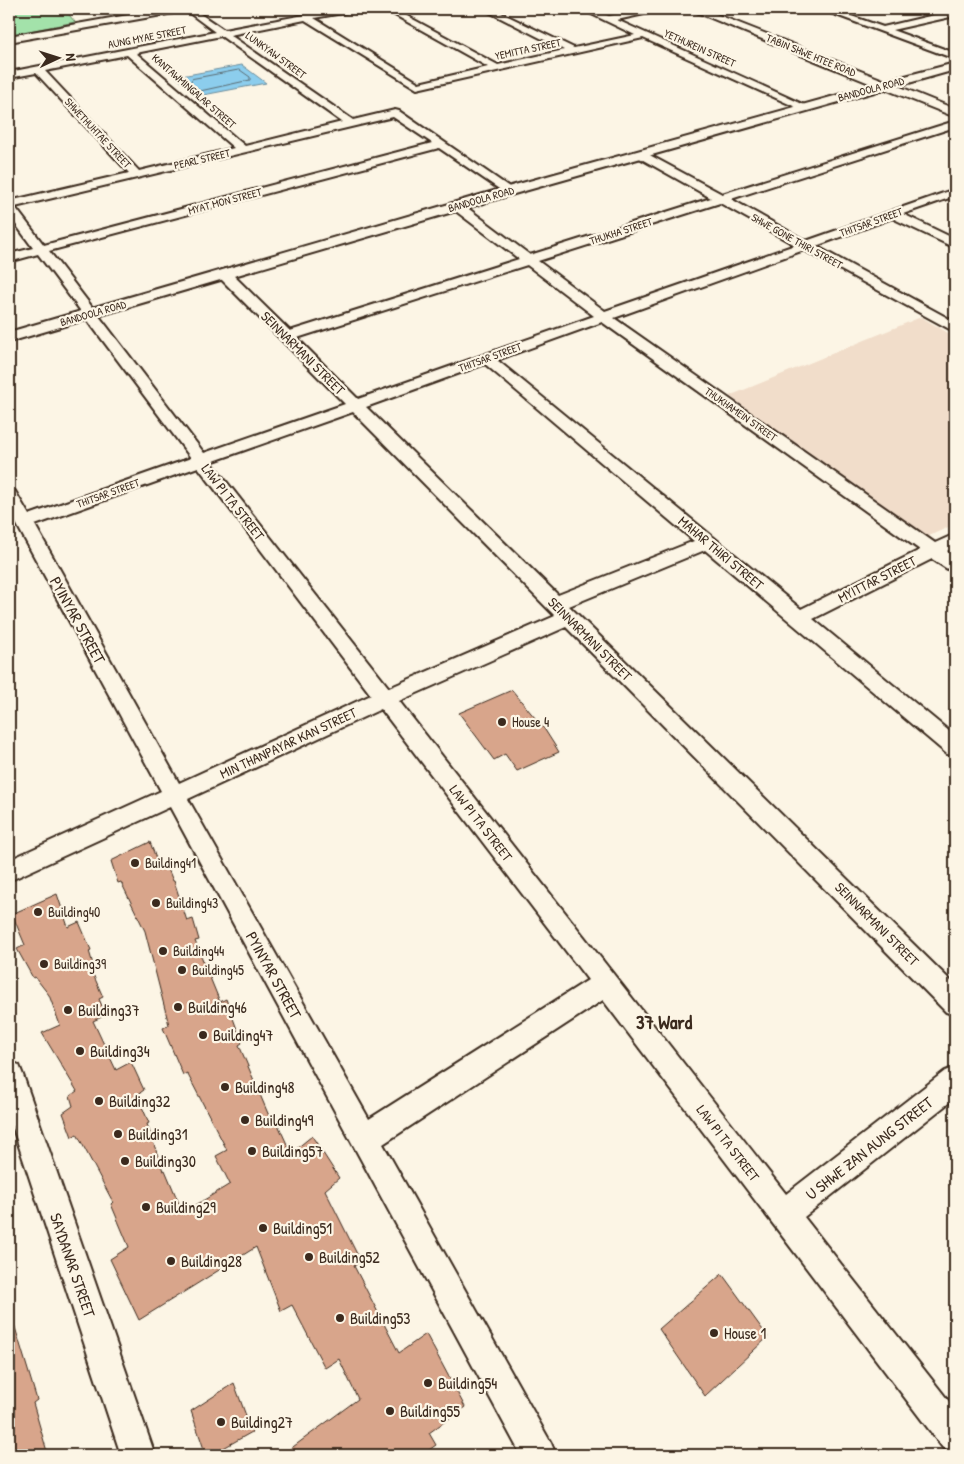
<svg xmlns="http://www.w3.org/2000/svg" width="964" height="1464" viewBox="0 0 964 1464" font-family="'Patrick Hand',sans-serif">
<style>
.built{fill:#f1ddca}
.green{fill:#a3e2aa;stroke:#6f8664}
.water{fill:#8ccded;stroke:#6c8c9a}
.lines{fill:none;stroke-linecap:round;stroke-linejoin:round}
.shore{stroke:#5b6b71;stroke-width:1}
.building{fill:#d8a58b;stroke:#3b2a1e}
.minor-casing{stroke:#3b2a1e;stroke-width:4}
.tertiary-casing{stroke:#3b2a1e;stroke-width:4}
.minor{fill:#fcf5e5;fill-rule:evenodd}
.tertiary{fill:#fcf5e5;fill-rule:evenodd}
.poi-dot{fill:#3b2a1e;stroke:#fcf5e5;stroke-width:2}
.labels{text-anchor:middle;stroke-width:4.5;stroke-linejoin:round;paint-order:stroke}
.far-street-label{font-size:11px;fill:#3b2a1e;stroke:#fcf5e5}
.street-label{font-size:14px;fill:#3b2a1e;stroke:#fcf5e5}
.poi-label{font-size:14px;fill:#3b2a1e;stroke:#fcf5e5;text-anchor:start}
.near-street-label{font-size:16px;fill:#3b2a1e;stroke:#fcf5e5}
.near-poi-label{font-size:16px;fill:#3b2a1e;stroke:#fcf5e5;text-anchor:start}
.near-quarter-label{font-size:19px;font-weight:bold;fill:#3b2a1e;stroke:#fcf5e5}
</style>
<rect width="100%" height="100%" fill="#fcf5e5"/>
<filter id="ink" filterUnits="userSpaceOnUse"><feTurbulence type="fractalNoise" baseFrequency=".02" numOctaves="2"/><feDisplacementMap in="SourceGraphic" scale="10" xChannelSelector="R" yChannelSelector="G"/><feConvolveMatrix kernelMatrix="1 2 1 2 8 2 1 2 1" color-interpolation-filters="sRGB"/></filter>
<g filter="url(#ink)">
<path class="built" d="M921 317 955 337V524L927 537 729 396Z"/>
<path class="green" d="M9 9H64L75 22 9 35Z"/>
<path class="water" d="M242 65 266 83 198 96 176 77Z"/>
<g class="lines">
<path class="shore" d="M240 70 250 77V80L200 91 190 83 192 79Z"/>
</g>
<path class="building" d="M512 690 545 730 559 752 517 771 505 754 494 760 459 713Z
M150 842 159 867 166 864 173 881H174L187 921 193 919 199 940 195 941 220 1002 226 999 242 1043 239 1045 272 1123 276 1120 291 1153 312 1136 339 1178 325 1190 361 1262 354 1266 399 1353 426 1334 465 1407 429 1433 436 1445 422 1455H282L358 1399 339 1359 325 1368 292 1305 281 1311 256 1247 139 1320 110 1259 129 1247 111 1204 113 1202 77 1134 72 1137 63 1113 73 1106 70 1096 77 1091 42 1033 60 1025 49 995 35 977 33 978 17 949 25 945 12 914 57 894 68 927 79 922 91 950 89 951 95 971 92 972 103 997 99 999 106 1015 93 1021 116 1070 131 1062 144 1090 137 1095 149 1123 147 1124 163 1171 165 1170 183 1213 230 1184 216 1156 227 1150 187 1073 183 1075 163 1028 169 1025 145 931 121 882 118 883 111 861Z
M722 1274 768 1337 705 1396 659 1329Z
M14 1324 37 1400 33 1403 48 1455H9V1325Z
M234 1383 252 1432 211 1455H206L191 1411Z"/>
<g class="lines">
<g class="minor-casing">
<path id="minor" d="M184 9H193L224 30 336 9H352L348 12 314 18 419 83 488 67 384 9H394L498 65 564 50 483 9H493L574 48 635 35 581 9H591L609 16 644 9H659L658 11 617 20 809 107 808 109H800L643 38 417 89 305 20 230 35 353 120 395 110 399 111 515 191 513 193H505L439 148 49 251 204 453 345 404 219 277 217 274 219 271H229L290 331 519 259 453 209 451 206 453 203H461L530 255 711 198 636 156 634 154 636 152H644L722 194 955 121V127L731 199 806 241 955 189V196L903 214 955 239V248L892 218 816 246 955 322V332L804 250 614 318 935 543 955 534V547L947 551 955 557V572L949 570 932 559 813 619 955 736V756L947 754 705 550 569 606 955 985V1015L946 1012 566 627 399 701 786 1194 945 1071 955 1067V1098L804 1217 955 1409V1453L943 1448 603 1000 383 1144 551 1443 556 1455H521L170 807 9 881V860L161 791 9 510V490L15 491 29 515 191 458 38 254 9 262V254L33 248 9 215V201L129 173 36 73 9 78V72L215 32ZM221 36 342 122 245 146 136 53ZM127 55 234 148 139 171 45 71ZM393 117 432 143 44 245 15 207ZM720 203 795 245 605 311 538 261ZM527 265 594 316 358 399 297 338ZM602 322 920 550 801 609 497 360ZM485 364 694 541 558 595 366 407ZM353 412 555 616 389 688 211 462ZM198 467 371 695 179 783 35 525ZM381 709 588 980 369 1119 188 799Z
M820 9H831L883 27 955 10V16L892 30 955 53V59Z
M9 1061 19 1065 23 1075 155 1455H121L9 1116Z"/>
</g>
<g class="tertiary-casing">
<path id="tertiary" d="M162 9H184L179 12 9 42V36Z
M689 9H703L886 81 955 63V70L898 86 955 109V117L885 89 514 194 9 342V332L504 188 874 85Z"/>
</g>
<use href="#minor" class="minor"/>
<use href="#tertiary" class="tertiary"/>
</g>
</g>
<g class="poi-dot">
<circle cx="502" cy="722" r="5"/>
<circle cx="135" cy="863" r="5"/>
<circle cx="156" cy="903" r="5"/>
<circle cx="38" cy="912" r="5"/>
<circle cx="163" cy="951" r="5"/>
<circle cx="44" cy="964" r="5"/>
<circle cx="182" cy="970" r="5"/>
<circle cx="178" cy="1007" r="5"/>
<circle cx="68" cy="1010" r="5"/>
<circle cx="203" cy="1035" r="5"/>
<circle cx="80" cy="1051" r="5"/>
<circle cx="225" cy="1087" r="5"/>
<circle cx="99" cy="1101" r="5"/>
<circle cx="245" cy="1120" r="5"/>
<circle cx="118" cy="1134" r="5"/>
<circle cx="252" cy="1151" r="5"/>
<circle cx="125" cy="1161" r="5"/>
<circle cx="146" cy="1207" r="5"/>
<circle cx="263" cy="1228" r="5"/>
<circle cx="309" cy="1257" r="5"/>
<circle cx="171" cy="1261" r="5"/>
<circle cx="340" cy="1318" r="5"/>
<circle cx="714" cy="1333" r="5"/>
<circle cx="428" cy="1383" r="5"/>
<circle cx="390" cy="1411" r="5"/>
<circle cx="221" cy="1422" r="5"/>
</g>
<g class="labels">
<g class="far-street-label">
<text transform="translate(147 37) rotate(-11)" y="4">AUNG MYAE STREET</text>
<text transform="translate(700 48) rotate(24)" y="4">YETHUREIN STREET</text>
<text transform="translate(528 49) rotate(-12)" y="4">YEMITTA STREET</text>
<text transform="translate(276 55) rotate(36)" y="4">LUNKYAW STREET</text>
<text transform="translate(811 55) rotate(22)" y="4">TABIN SHWE HTEE ROAD</text>
<text transform="translate(871 89) rotate(-15)" y="4">BANDOOLA ROAD</text>
<text transform="translate(194 91) rotate(41)" y="4">KANTAWMINGALAR STREET</text>
<text transform="translate(98 133) rotate(47)" y="4">SHWETHUHTAE STREET</text>
<text transform="translate(202 159) rotate(-13)" y="4">PEARL STREET</text>
<text transform="translate(481 199) rotate(-16)" y="4">BANDOOLA ROAD</text>
<text transform="translate(225 201) rotate(-15)" y="4">MYAT MON STREET</text>
<text transform="translate(871 222) rotate(-20)" y="4">THITSAR STREET</text>
<text transform="translate(621 231) rotate(-18)" y="4">THUKHA STREET</text>
<text transform="translate(797 241) rotate(29)" y="4">SHWE GONE THIRI STREET</text>
<text transform="translate(93 313) rotate(-16)" y="4">BANDOOLA ROAD</text>
<text transform="translate(490 357) rotate(-20)" y="4">THITSAR STREET</text>
<text transform="translate(741 414) rotate(35)" y="4">THUKHAMEIN STREET</text>
<text transform="translate(108 493) rotate(-20)" y="4">THITSAR STREET</text>
</g>
<g class="street-label">
<text transform="translate(303 353) rotate(45)" y="5">SEINNARMANI STREET</text>
<text transform="translate(233 502) rotate(52)" y="5">LAW PI TA STREET</text>
<text transform="translate(721 553) rotate(40)" y="5">MAHAR THIRI STREET</text>
<text transform="translate(877 579) rotate(-27)" y="5">MYITTAR STREET</text>
<text transform="translate(590 639) rotate(45)" y="5">SEINNARMANI STREET</text>
<text transform="translate(288 743) rotate(-25)" y="5">MIN THANPAYAR KAN STREET</text>
<text transform="translate(481 823) rotate(52)" y="5">LAW PI TA STREET</text>
<text transform="translate(877 924) rotate(45)" y="5">SEINNARMANI STREET</text>
<text transform="translate(728 1143) rotate(52)" y="5">LAW PI TA STREET</text>
</g>
<g class="poi-label">
<text x="512" y="727">House 4</text>
<text x="145" y="868">Building41</text>
<text x="166" y="908">Building43</text>
<text x="48" y="917">Building40</text>
<text x="173" y="956">Building44</text>
<text x="54" y="969">Building39</text>
<text x="192" y="975">Building45</text>
</g>
<g class="near-street-label">
<text transform="translate(78 620) rotate(61)" y="6">PYINYAR STREET</text>
<text transform="translate(274 975) rotate(61)" y="6">PYINYAR STREET</text>
<text transform="translate(869 1148) rotate(-38)" y="6">U SHWE ZAN AUNG STREET</text>
<text transform="translate(73 1265) rotate(71)" y="6">SAYDANAR STREET</text>
</g>
<g class="near-poi-label">
<text x="188" y="1013">Building46</text>
<text x="78" y="1016">Building37</text>
<text x="213" y="1041">Building47</text>
<text x="90" y="1057">Building34</text>
<text x="235" y="1093">Building48</text>
<text x="109" y="1107">Building32</text>
<text x="255" y="1126">Building49</text>
<text x="128" y="1140">Building31</text>
<text x="262" y="1157">Building57</text>
<text x="135" y="1167">Building30</text>
<text x="156" y="1213">Building29</text>
<text x="273" y="1234">Building51</text>
<text x="319" y="1263">Building52</text>
<text x="181" y="1267">Building28</text>
<text x="350" y="1324">Building53</text>
<text x="724" y="1339">House 1</text>
<text x="438" y="1389">Building54</text>
<text x="400" y="1417">Building55</text>
<text x="231" y="1428">Building27</text>
</g>
<g class="near-quarter-label">
<text x="664" y="1029">37 Ward</text>
</g>
</g>
<rect width="964" height="1464" fill="none" stroke="#fcf5e5" stroke-width="30"/>
<rect x="15" y="15" width="934" height="1434" fill="none" stroke="#3b2a1e" stroke-width="2" filter="url(#ink)"/>
<g transform="translate(58 58) rotate(86)" stroke="#fcf5e5" stroke-width="4" paint-order="stroke">
<path d="M0-4L9 19L0 12L-9 19Z" fill="#3b2a1e"/>
<text y="-8" font-size="14" font-weight="bold" text-anchor="middle" fill="#3b2a1e">N</text>
</g>
</svg>
